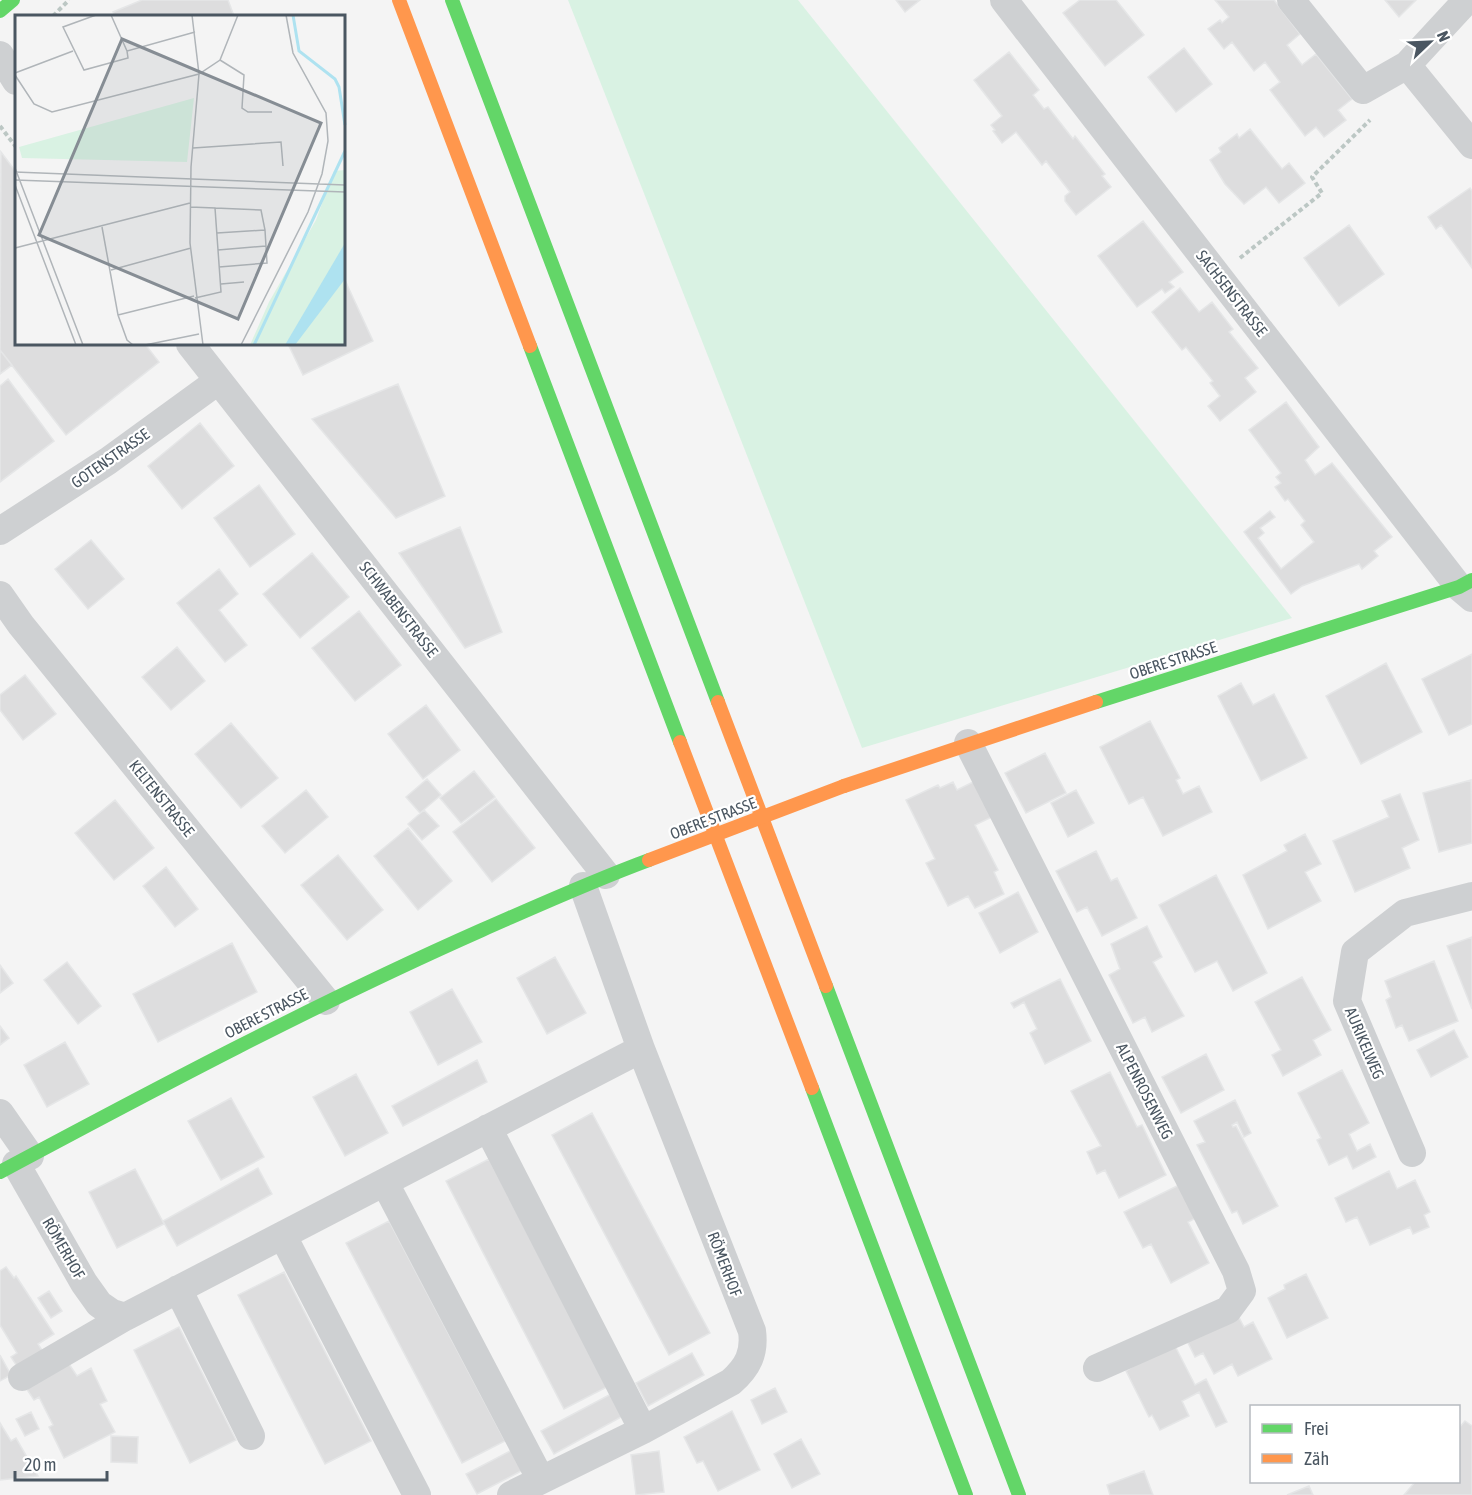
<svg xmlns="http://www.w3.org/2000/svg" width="1472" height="1495" viewBox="0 0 1472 1495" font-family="'Asap Condensed',sans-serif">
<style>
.green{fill:#d9f2e3}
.building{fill:#ddddde;stroke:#e5e6e7;stroke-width:1.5}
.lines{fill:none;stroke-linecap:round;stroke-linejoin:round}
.path{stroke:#bcc7c4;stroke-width:4;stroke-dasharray:4.5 3;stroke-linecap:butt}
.street{stroke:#ced0d2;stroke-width:28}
.fast{stroke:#63d668;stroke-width:14}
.slow{stroke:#ff974d;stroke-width:14}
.slow-bridge{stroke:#ff974d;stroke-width:14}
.labels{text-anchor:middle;stroke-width:4.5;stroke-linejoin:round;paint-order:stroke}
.street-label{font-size:16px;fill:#4a5661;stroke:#fff}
.inset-river{fill:none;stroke:#aee2f0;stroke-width:3}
.inset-road{fill:none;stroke:#b0b5b9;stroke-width:1.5}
.view{fill:#868d94;fill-opacity:0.15;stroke:#868d94;stroke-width:3}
.inset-edge{fill:none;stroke:#4a5661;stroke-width:3}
</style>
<rect width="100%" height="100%" fill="#f4f4f4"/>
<path class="green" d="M568 0H798L1292 618 862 748Z"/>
<path class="building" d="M142 0H228L234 16H115L113 12Z
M896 0H920L905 12Z
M1080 0H1116L1144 35 1105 66 1063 13Z
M1215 0H1274L1300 34 1287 45 1302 65 1316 54 1352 99 1338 110 1346 120 1324 137 1316 127 1305 136 1270 90 1280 82 1265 62 1254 71 1232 42 1224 49 1208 29 1220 20 1222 23 1229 17Z
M1385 0H1416L1399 17Z
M1184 48 1212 84 1176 112 1148 77Z
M1009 52 1039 90 1033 95 1044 109 1048 107 1073 139 1075 136 1105 174 1102 176 1111 187 1076 215 1065 201V196L1070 192 1046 161 1042 165 1016 132 1002 143 993 131 995 130 991 125 1002 116 974 80Z
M1250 129 1282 169 1289 163 1305 183 1279 203 1266 187 1244 204 1225 184 1210 160 1221 152 1219 148 1237 134 1239 138Z
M1 152 16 172V344H145L159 362 66 435 0 350Z
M1470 188 1472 191V268L1441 225 1436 229 1428 217Z
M1143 221 1183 272 1169 282 1174 287 1165 293 1162 289 1137 307 1098 256Z
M1349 225 1384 274 1339 306 1304 258Z
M344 278 373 341 303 375 288 344H344Z
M1180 288 1199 312 1212 302 1233 329 1229 332 1258 368 1245 378 1256 392 1220 421 1208 406 1220 396 1210 383 1213 381 1186 347 1182 350 1152 312Z
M0 350 12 365 0 374Z
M8 379 54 441 0 482V386Z
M398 384 445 496 396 518 312 419Z
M1286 402 1319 447 1305 460 1315 475 1332 463 1392 537 1374 551 1378 556 1362 569 1359 564 1302 586 1291 594 1244 532 1270 511 1275 517 1260 528 1264 533 1258 538 1281 569 1314 542 1301 525 1305 521 1288 499 1285 501 1275 487 1281 483 1276 477 1281 473 1249 430Z
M200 423 234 466 182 509 148 466Z
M259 485 295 534 250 567 214 518Z
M460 527 502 632 465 648 399 553Z
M91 540 124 579 88 609 55 569Z
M312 553 349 597 300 638 263 594Z
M219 569 238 594 219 610 247 645 225 662 177 603Z
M359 611 401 665 355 701 312 648Z
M177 647 205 681 171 710 142 677Z
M1472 654V724L1449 735 1422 679Z
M1386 663 1422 732 1361 764 1326 696Z
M25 675 56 714 23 740 0 710V695Z
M1241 683 1253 705 1274 694 1307 758 1261 781 1218 696Z
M426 705 460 750 423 779 388 734Z
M1150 721 1180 778 1176 780 1183 794 1199 786 1212 812 1163 836 1143 797 1129 804 1100 747Z
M231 723 278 778 241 808 195 754Z
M1045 753 1066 793 1026 813 1005 773Z
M474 771 495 797 461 823 440 798Z
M427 779 441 795 420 813 406 797Z
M1471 780 1472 843 1439 852 1423 793Z
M975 781 994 816 975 825 998 870 994 872 1004 894 975 908 968 896 948 906 926 863 935 859 906 800 938 785 940 788 953 782 957 790Z
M306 790 328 817 285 853 262 826Z
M1076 790 1094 823 1068 837 1051 803Z
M1400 794 1419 840 1402 848 1410 868 1355 892 1333 841 1389 817 1382 801Z
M496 799 535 848 492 882 453 832Z
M115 800 154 848 114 880 75 833Z
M424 810 439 826 422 840 408 824Z
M408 828 452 881 418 910 374 856Z
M1305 834 1321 864 1305 872 1321 901 1268 929 1243 875 1287 851 1284 845Z
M1096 851 1111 881 1117 878 1137 918 1102 936 1087 907 1077 912 1056 871Z
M338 855 383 910 347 940 301 885Z
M166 867 198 909 175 927 143 886Z
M1216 875 1267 973 1233 991 1217 961 1195 972 1159 905Z
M1018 892 1038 932 1000 953 979 913Z
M1147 926 1162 957 1153 962 1184 1016 1152 1032 1145 1017 1133 1023 1109 975 1120 969 1111 944Z
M1472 937V1009L1447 946Z
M232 943 257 992 158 1042 133 994Z
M555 957 586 1013 547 1034 517 978Z
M1434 961 1458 1021 1409 1041 1402 1025 1396 1028 1386 1000 1391 997 1385 981Z
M67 962 101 1006 78 1024 44 980Z
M0 965 13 983 0 993Z
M1302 977 1331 1030 1313 1040 1321 1055 1283 1076 1272 1055 1281 1050 1255 1002Z
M1060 979 1091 1041 1045 1064 1030 1033 1037 1029 1024 1002 1014 1008 1011 1003Z
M452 989 482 1042 438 1065 410 1012Z
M0 1026 9 1038 0 1045Z
M1454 1030 1468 1057 1431 1077 1417 1050Z
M65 1042 89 1084 47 1107 24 1065Z
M1206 1054 1224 1090 1181 1113 1162 1077Z
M477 1060 487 1082 403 1126 392 1106Z
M1342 1070 1369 1123 1349 1134 1357 1151 1370 1144 1376 1157 1353 1169 1347 1156 1329 1165 1317 1140 1321 1138 1298 1093Z
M1110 1072 1137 1127 1142 1125 1166 1175 1119 1198 1105 1170 1097 1174 1087 1152 1101 1146 1071 1091Z
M356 1074 388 1133 345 1156 313 1097Z
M231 1098 264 1157 221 1180 188 1121Z
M1235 1100 1251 1133 1244 1137 1237 1122 1232 1125 1233 1127 1236 1126 1278 1206 1243 1224 1237 1211 1232 1213 1197 1145 1205 1142 1194 1121Z
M592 1113 710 1333 669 1355 552 1135Z
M489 1159 607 1387 564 1409 446 1181Z
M258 1168 272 1194 177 1246 163 1221Z
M135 1169 164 1224 117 1248 89 1192Z
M1389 1171 1397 1189 1415 1180 1430 1212 1424 1215 1429 1227 1413 1234 1410 1227 1370 1245 1357 1217 1346 1222 1335 1198Z
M1179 1185 1196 1218 1188 1222 1209 1263 1171 1283 1151 1244 1143 1248 1124 1212Z
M389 1221 505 1441 462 1463 346 1243Z
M6 1267 14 1278 16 1276 54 1334 38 1344 45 1355 20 1371 11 1357 17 1353 0 1325V1271Z
M284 1272 371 1441 325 1464 238 1295Z
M1306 1274 1328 1318 1287 1338 1268 1298 1285 1289 1284 1285Z
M49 1291 62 1311 51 1318 38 1298Z
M1234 1308 1244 1327 1253 1322 1272 1359 1238 1376 1232 1364 1214 1374 1203 1353 1195 1357 1186 1339Z
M179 1327 236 1440 190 1463 134 1350Z
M1172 1340 1195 1385 1206 1379 1227 1422 1216 1427 1199 1392 1182 1401 1189 1416 1160 1430 1152 1415 1149 1417 1126 1371Z
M692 1353 704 1375 648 1406 636 1383Z
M0 1355 11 1375 0 1381Z
M65 1358 77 1376 91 1368 107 1401 100 1404 115 1432 64 1458 49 1427 53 1425 39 1397 34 1400 24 1385Z
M775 1388 787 1412 762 1424 751 1400Z
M611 1394 623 1416 554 1454 541 1431Z
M732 1411 760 1470 718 1491 703 1461 697 1463 684 1437Z
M31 1412 39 1429 25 1436 16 1419Z
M1465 1421 1472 1426V1495H1404L1415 1482H1458V1429Z
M0 1423 11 1441 16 1438 38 1476 0 1480Z
M111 1436 138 1437 137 1463 111 1462Z
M801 1439 820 1474 792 1488 774 1454Z
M516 1448 527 1468 477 1494 466 1474Z
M659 1451 664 1492 636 1495 631 1455Z
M1144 1471 1153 1495H1110L1107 1485Z
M1309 1486 1313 1495H1287Z"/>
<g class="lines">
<path class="path" d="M53 16 69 0
M0 126 16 147
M1240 258 1322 193 1312 177 1370 120"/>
<path class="street" d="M1004 0 1459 587 1472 598
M1291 0 1363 90 1407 65 1472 145
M0 55 16 81
M1407 65 1467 0
M190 344 606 875
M0 531 108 461 218 381
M0 595 21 625 326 1001
M968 743 1236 1271 1242 1291 1228 1310 1097 1368
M0 1113 30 1156
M488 1128 643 1430
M1412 1153 1347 1001 1355 952 1405 913 1472 896
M16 1164 84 1283 99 1304 112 1313 125 1317 641 1049 583 886
M385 1183 541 1480
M283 1236 417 1495
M178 1289 251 1436
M22 1377 125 1317
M511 1495 643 1430 731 1382C748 1367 755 1353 752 1331L641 1049"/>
<path class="fast" d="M452 0 718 702
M0 11 13 0
M530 346 680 742
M1096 702 1459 587 1472 580
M826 986 1019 1495
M812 1088 966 1495
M0 1172C159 1087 317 1003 482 930 537 906 592 881 649 860"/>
<path class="slow" d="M399 0 530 346
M718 702 826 986
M680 742 812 1088
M844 786 1096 702"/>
<path class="slow-bridge" d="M649 860 844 786"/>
</g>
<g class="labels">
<g class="street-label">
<text transform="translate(1232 293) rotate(52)" y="6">SACHSENSTRASSE</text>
<text transform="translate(110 458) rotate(-35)" y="6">GOTENSTRASSE</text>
<text transform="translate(399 609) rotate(52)" y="6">SCHWABENSTRASSE</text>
<text transform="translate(1173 660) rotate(-18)" y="6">OBERE STRASSE</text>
<text transform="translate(162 798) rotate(51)" y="6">KELTENSTRASSE</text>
<text transform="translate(713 818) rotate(-21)" y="6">OBERE STRASSE</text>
<text transform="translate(266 1013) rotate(-27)" y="6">OBERE STRASSE</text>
<text transform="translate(1365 1043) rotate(67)" y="6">AURIKELWEG</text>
<text transform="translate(1145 1091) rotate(63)" y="6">ALPENROSENWEG</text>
<text transform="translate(64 1248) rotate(60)" y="6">RÖMERHOF</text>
<text transform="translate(725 1264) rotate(69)" y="6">RÖMERHOF</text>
</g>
</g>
<g transform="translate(15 15)">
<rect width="330" height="330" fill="#f4f4f4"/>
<path d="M179 83 172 147 7 143 4 132ZM330 155V330H235L254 287 301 205 319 156Z" fill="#d9f2e3"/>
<path d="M330 228V264L280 330H270Z" fill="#aee2f0"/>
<path class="inset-river" d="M278 0 284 36 320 64 324 72 330 110M239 330 330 136"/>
<path class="inset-road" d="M81 0 48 12 69 55 113 43 112 36 180 17M96 0 112 36M177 0 184 59 176 152 175 228 188 330M205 45 229 60 227 93 233 97H257M0 58 58 36M0 60 19 89 37 97 184 59 205 45 223 0M178 133 266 127 268 151M0 153 68 330M0 157 330 170M0 165 330 177M0 170 61 330M175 192 200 193 206 277 180 283M200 193 246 195 250 215 252 248 204 252M87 212 103 300 112 325 118 330M202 218 250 215M0 233 175 188M203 235 251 231M96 255 176 233M206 269 229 267M103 300 179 281M130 330 184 319M226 330 293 197 307 159 313 126 311 98 278 38 271 0"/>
<path class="view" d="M107 24 306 108 223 304 24 220Z"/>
<rect width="330" height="330" class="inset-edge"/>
</g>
<rect x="1250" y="1405" width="210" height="78" fill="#ffffff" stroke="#b7bbc0" stroke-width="1.5"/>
<rect x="1262" y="1424" width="30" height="9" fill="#63d668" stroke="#b7bbc0" stroke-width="1.5"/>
<text x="1304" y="1435" font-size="18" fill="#4a5661">Frei</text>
<rect x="1262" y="1454" width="30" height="9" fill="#ff974d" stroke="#b7bbc0" stroke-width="1.5"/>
<text x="1304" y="1465" font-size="18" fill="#4a5661">Zäh</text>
<g transform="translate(1430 42) rotate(67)" stroke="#ffffff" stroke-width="4.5" paint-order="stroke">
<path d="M0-4.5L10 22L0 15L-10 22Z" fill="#4a5661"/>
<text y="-9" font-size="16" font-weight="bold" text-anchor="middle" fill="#4a5661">N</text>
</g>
<path d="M15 1471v9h92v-9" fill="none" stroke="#4a5661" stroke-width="3"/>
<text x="24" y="1471" font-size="18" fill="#4a5661" stroke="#ffffff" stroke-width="4.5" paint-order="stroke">20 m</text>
</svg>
